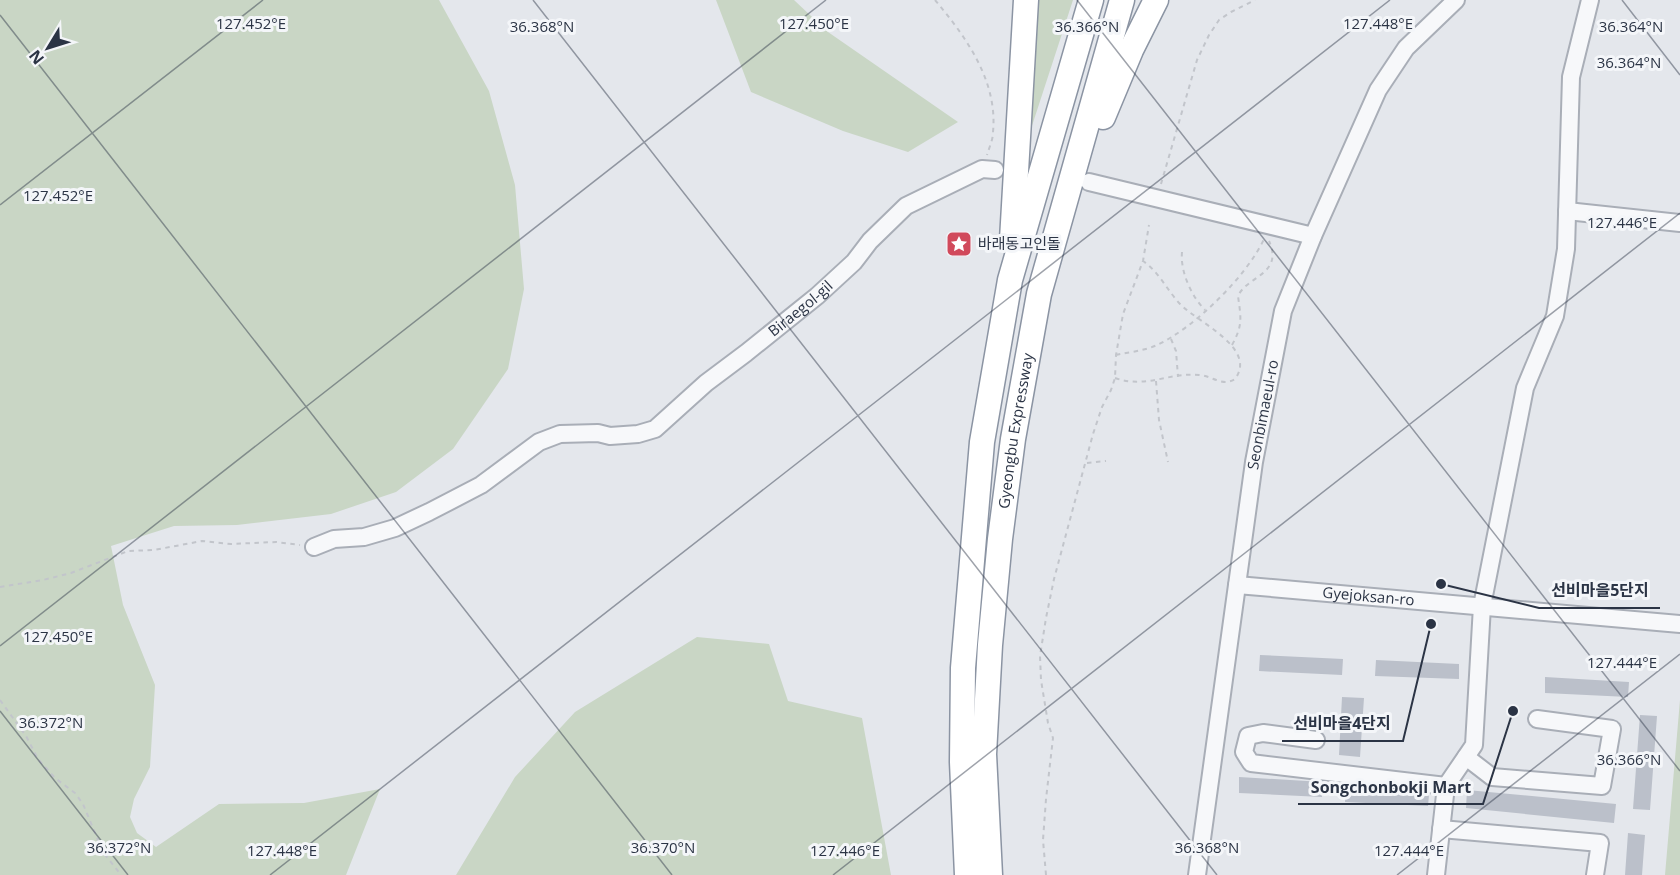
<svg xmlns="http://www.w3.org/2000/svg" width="1680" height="875" viewBox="0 0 1680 875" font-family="'Open Sans','Noto Sans KR',sans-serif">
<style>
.green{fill:#c9d6c5}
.building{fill:#bbc0ca}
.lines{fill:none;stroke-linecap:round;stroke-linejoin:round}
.minor-casing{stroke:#a9aeb7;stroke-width:20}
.highway-casing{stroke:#8b94a3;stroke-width:27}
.path{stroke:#c2c5cb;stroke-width:2;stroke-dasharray:4.5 4.5;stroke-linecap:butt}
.minor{stroke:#f7f8fa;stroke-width:16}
.highway{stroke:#fff;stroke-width:24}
.ticks{fill:none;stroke:#2b3445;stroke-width:1.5;stroke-opacity:0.45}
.labels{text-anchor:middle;stroke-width:6;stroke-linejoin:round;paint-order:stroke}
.poi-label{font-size:15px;fill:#2b3445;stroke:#f4f6f9;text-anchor:start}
.street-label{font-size:15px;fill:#2b3445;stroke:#f4f6f9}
.ticks-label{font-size:15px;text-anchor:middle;fill:#2b3445;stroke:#f4f6f9;stroke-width:6;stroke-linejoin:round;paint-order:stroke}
.leader{fill:none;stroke:#2b3445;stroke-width:2}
.callout-dot{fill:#2b3445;stroke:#f4f6f9;stroke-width:2}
.callout-label{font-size:16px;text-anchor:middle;font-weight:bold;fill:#2b3445;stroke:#f4f6f9;stroke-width:6;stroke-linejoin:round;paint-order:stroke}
</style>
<rect width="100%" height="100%" fill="#e4e7ec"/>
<path class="green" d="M0 0H439L489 91 515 185 524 289 508 369 453 449 396 492 331 514 237 525 174 526 111 546 123 605 155 685 150 767 134 799 130 817 137 833 156 847 219 804 304 803 380 789 346 875H0Z
M716 0H794L828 32 958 122 908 152 843 131 751 92Z
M1033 0H1073L1028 138Z
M697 637 769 644 788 701 862 718 891 875H456L515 777 575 712Z
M1680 700V875H1665Z"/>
<path class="building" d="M1260 655 1343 659 1342 675 1259 671Z
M1376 660 1459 664V679L1375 676Z
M1545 677 1629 682 1628 697 1545 693Z
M1342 697 1364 698 1360 757 1339 755Z
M1640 715 1657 716 1650 810 1633 809Z
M1239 777 1323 782 1322 797 1239 793Z
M1346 786 1429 795 1428 806 1345 802Z
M1467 790 1616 804 1614 823 1466 808Z
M1628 833 1645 835 1642 875H1625Z"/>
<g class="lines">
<g class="minor-casing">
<g id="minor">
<path d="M1089 182 1313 236"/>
<path d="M1567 211 1680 223"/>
<path id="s1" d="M314 547 334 539 364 537 395 528 429 512 481 485 539 442 560 434 598 433 610 436 638 434 655 429 706 383 746 353 817 296 854 262 870 241 906 206 982 169 995 170"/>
<path id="s2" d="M1237 585 1680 624"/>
<path d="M1316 740 1263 733 1248 736 1244 752 1251 763 1446 786"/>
<path d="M1466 757 1492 777 1602 786 1612 729 1537 719"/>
<path d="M1441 829 1600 843 1595 875"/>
<path id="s3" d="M1197 875 1254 462 1283 311 1313 236 1378 90 1406 48 1456 0"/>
<path d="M1436 875 1446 786 1474 745 1482 606 1525 388 1555 316 1566 249 1571 77 1590 0"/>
</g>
</g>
<g class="highway-casing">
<g id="highway">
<path d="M1103 117 1131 50 1156 0"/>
<path d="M1012 240 1026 0"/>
<path d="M967 875 962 762 963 668 982 442 1010 280 1091 0"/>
<path id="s4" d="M990 875 984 754 990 645 1000 539 1013 439 1039 294 1122 0"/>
</g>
</g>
<path class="path" d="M935 0C966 37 998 81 993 132 993 140 989 148 987 155
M1161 184 1197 60 1209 35 1219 20 1231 12 1255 0
M1182 252C1180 272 1192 297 1205 310
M1171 339 1176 351 1178 377
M1232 345C1243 325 1241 318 1238 296 1247 276 1284 274 1269 241
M1116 355C1129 352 1144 351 1157 345 1194 328 1247 276 1264 239
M1115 378C1146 389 1169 372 1199 375 1213 376 1222 387 1235 379 1258 348 1197 322 1180 304 1167 290 1159 272 1143 261
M1156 381 1159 420 1168 462
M1087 463 1106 461
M0 587 43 580 71 573 128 551 154 550 202 541 231 544 276 542 300 545
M0 700 26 736 38 759 55 778 75 793 83 804 103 852 121 875
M1046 875 1043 840 1046 799 1053 738 1048 723 1041 680 1040 656 1046 618 1054 579 1093 434 1102 407 1111 390 1115 378 1116 355 1123 314 1143 261 1149 225"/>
<use href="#minor" class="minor"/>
<use href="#highway" class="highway"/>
</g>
<path class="ticks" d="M533 0 1217 875M1077 0 1680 771M1622 0 1680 75M0 15 672 875M0 205 263 0M0 646 826 0M0 711 128 875M270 875 1390 0M833 875 1680 213M1397 875 1680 654"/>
<defs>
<g id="sight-square" transform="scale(1.35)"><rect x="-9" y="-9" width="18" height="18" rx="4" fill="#d1495b" stroke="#f4f6f9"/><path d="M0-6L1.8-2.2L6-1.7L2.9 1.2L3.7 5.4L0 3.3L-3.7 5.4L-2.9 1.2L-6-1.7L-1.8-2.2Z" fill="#fff"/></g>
</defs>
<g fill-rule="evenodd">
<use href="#sight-square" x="959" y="244"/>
</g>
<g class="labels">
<g class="poi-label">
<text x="978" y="249">바래동고인돌</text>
</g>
<g class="street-label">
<text dy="5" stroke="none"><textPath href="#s1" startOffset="560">Biraegol-gil</textPath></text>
<text dy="5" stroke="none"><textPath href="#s3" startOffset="465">Seonbimaeul-ro</textPath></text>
<text dy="5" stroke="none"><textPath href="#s4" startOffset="446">Gyeongbu Expressway</textPath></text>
<text dy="5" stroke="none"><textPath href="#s2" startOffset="132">Gyejoksan-ro</textPath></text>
</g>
</g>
<g class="ticks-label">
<text x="251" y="29">127.452°E</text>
<text x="1378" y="29">127.448°E</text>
<text x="814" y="29">127.450°E</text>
<text x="542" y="32">36.368°N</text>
<text x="1087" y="32">36.366°N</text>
<text x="1631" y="32">36.364°N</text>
<text x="1629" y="68">36.364°N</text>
<text x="58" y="201">127.452°E</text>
<text x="1622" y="228">127.446°E</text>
<text x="58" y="642">127.450°E</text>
<text x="1622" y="668">127.444°E</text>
<text x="51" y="728">36.372°N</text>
<text x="1629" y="765">36.366°N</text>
<text x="119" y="853">36.372°N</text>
<text x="663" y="853">36.370°N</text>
<text x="1207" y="853">36.368°N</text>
<text x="282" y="856">127.448°E</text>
<text x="845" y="856">127.446°E</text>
<text x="1409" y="856">127.444°E</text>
</g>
<path class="leader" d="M1441 584L1539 608H1660M1431 624L1403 741H1282M1513 711L1483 804H1298"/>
<g class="callout-dot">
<circle cx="1441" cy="584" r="6"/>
<circle cx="1431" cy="624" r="6"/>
<circle cx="1513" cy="711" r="6"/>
</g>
<g class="callout-label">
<text x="1600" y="596">선비마을5단지</text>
<text x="1342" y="729">선비마을4단지</text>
<text x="1391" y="793">Songchonbokji Mart</text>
</g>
<g transform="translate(48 48) rotate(232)" stroke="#f4f6f9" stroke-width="4.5" paint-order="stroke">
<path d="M0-4.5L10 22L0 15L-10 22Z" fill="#2b3445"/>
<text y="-9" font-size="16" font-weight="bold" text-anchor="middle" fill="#2b3445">N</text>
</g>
</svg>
